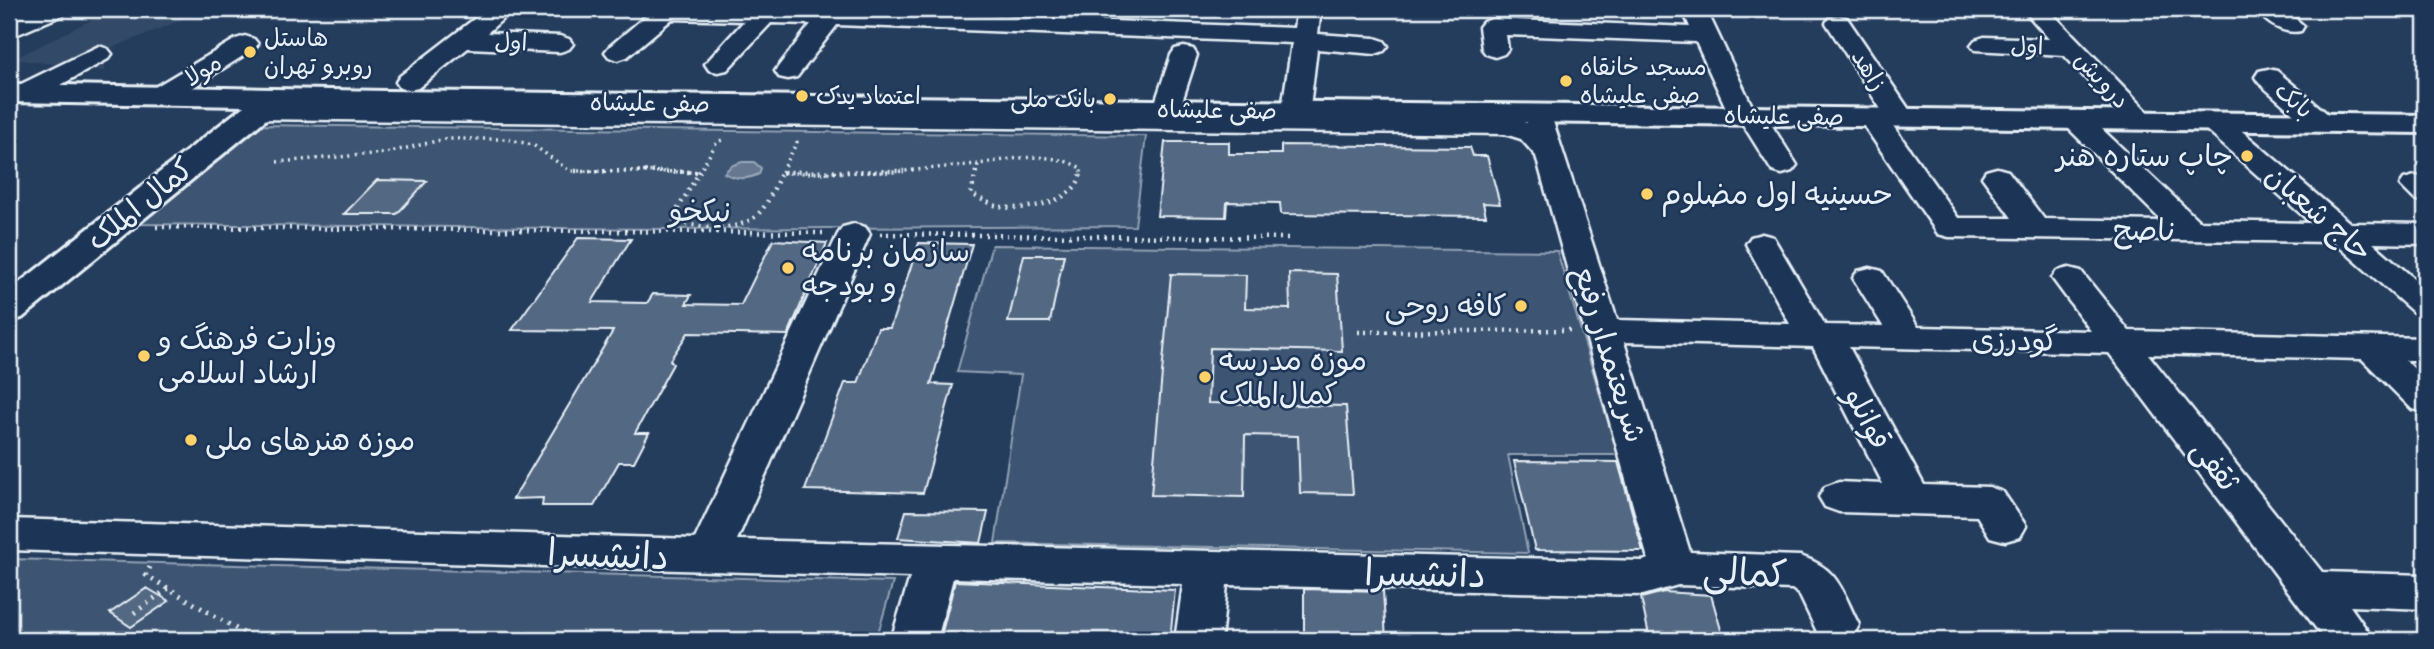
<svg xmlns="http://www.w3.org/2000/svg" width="2434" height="649" viewBox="0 0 2434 649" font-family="'Indie Flower','Playpen Sans Arabic',sans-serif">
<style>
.built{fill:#334a68}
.green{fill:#3e5472;stroke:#93a2b5;stroke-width:2}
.water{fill:#657890;stroke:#99a8ba;stroke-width:2}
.building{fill:#536782;stroke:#e8f1f8;stroke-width:2}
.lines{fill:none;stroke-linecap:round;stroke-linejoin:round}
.minor-casing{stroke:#e8f1f8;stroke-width:5}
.major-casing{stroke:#e8f1f8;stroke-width:6}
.path-far2{stroke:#e8f1f8;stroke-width:3.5;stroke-dasharray:2 4.5;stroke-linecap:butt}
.path-far1{stroke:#e8f1f8;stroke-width:4.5;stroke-dasharray:2 5;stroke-linecap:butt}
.path{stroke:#e8f1f8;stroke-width:5;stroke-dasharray:2 6;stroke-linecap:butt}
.minor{fill:#1d3557;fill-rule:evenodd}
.major{fill:#1d3557;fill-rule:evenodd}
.poi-dot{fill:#ffd166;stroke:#1d3557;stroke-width:2.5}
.labels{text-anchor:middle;stroke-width:5;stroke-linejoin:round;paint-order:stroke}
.far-poi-label{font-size:24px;fill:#e8f1f8;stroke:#1d3557;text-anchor:start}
.far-street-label{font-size:24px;fill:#e8f1f8;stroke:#1d3557}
.poi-label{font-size:30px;fill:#e8f1f8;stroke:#1d3557;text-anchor:start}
.street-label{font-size:30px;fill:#e8f1f8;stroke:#1d3557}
.near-street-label{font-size:37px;fill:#e8f1f8;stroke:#1d3557}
</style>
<rect width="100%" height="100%" fill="#253d5d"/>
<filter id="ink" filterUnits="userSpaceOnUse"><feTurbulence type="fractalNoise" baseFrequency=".0143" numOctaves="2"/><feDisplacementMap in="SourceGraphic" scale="14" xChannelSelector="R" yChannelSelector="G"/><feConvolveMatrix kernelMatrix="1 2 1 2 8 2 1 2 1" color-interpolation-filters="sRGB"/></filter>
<g filter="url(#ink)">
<path class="built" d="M113 9H209L99 53 105 71 14 59Z"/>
<path class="green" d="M256 125 1146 136 1135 226 663 229 136 224Z
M992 245 1557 251 1618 455H1508L1528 553 995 543 1021 375 957 372Z
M9 559 893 582 876 640H9Z"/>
<path class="water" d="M742 162H754L761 168 759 174C747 180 736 180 724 173L731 166Z"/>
<path class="building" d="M1165 142H1229V154H1281V145L1470 147 1473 156H1487L1500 204 1483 203 1486 216 1281 214 1280 203 1227 202 1226 217 1157 216Z
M377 180 427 181 397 214H344Z
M578 238 631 239 592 302 647 303 653 294 691 295 686 304 741 305 773 240 827 243 788 335 688 333 670 360 673 364 635 433H649L634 462H619L594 506H542L543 498 513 499 613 331 512 330Z
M919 243 972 244 931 384 953 385 923 493 805 490 845 383H858L878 328H890Z
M1024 255H1064L1050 322H1008Z
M1289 273 1337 274 1342 351 1210 348 1208 403 1346 406 1353 494 1300 493 1298 436 1245 435 1244 497 1151 495 1171 274 1246 275 1245 308 1290 309Z
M1514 461 1618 462 1643 551 1535 550Z
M906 511 988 512 981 543 898 538Z
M955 581 1175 590 1170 640H1104V637L1028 634 1027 640H940Z
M147 588 169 601 131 627 110 613Z
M1304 589 1383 591 1386 640H1304Z
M1664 592 1711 595 1724 640H1650L1641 598Z"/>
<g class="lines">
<g class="minor-casing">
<path id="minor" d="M37 9H68L65 14 9 38V22Z
M487 9H514L487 33 560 36 569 39 573 44 569 49 560 52 468 48 418 88 409 90 400 88 396 82 400 76Z
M654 9 830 10 1294 28 1297 9H1321L1318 34 1375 38 1384 41 1388 46 1384 51 1375 54 1317 49 1309 115 1506 117 1527 123 1525 115 1529 109 1539 107 1549 109 1617 320 1790 324 1746 244 1751 237 1762 234 1773 237 1825 325 1883 326 1853 278 1858 271 1870 268 1882 271 1918 327 2091 331 2052 278 2057 271 2069 268 2081 271 2129 331 2425 338V360H2405L2425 379V412L2412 409 2362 359 2148 354 2322 572 2425 575V609L2350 606 2374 640H2325L2109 353 1849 347 1924 485 1989 487 2003 492 2026 526 2020 537 2005 541 1990 537 1977 516 1839 512 1825 507 1819 497 1825 487 1839 482 1883 484 1813 347 1624 342 1690 552 1800 556C1840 569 1841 590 1859 625L1852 638 1844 640 1820 638 1799 594 1792 589 1678 585 1643 595 1227 585 1221 640H1175L1183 584 953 578 937 640H891L910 577 9 550V519L695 539 838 234 843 227 854 224 865 227 870 234 737 540 1643 561 1648 559 1536 156 1521 139 1505 134 256 119 246 117 242 111 246 105 256 103 1156 113 1153 109 1171 55 1175 49 1184 47 1193 49 1197 55 1178 114 1281 115 1292 43 837 25 797 77 788 79 779 77 775 71 811 24 771 23 727 70 718 72 709 70 705 64 744 21 672 19 627 57 618 60 609 57 605 52 609 47Z
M1682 9H1706L1753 108 1762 110 1797 165 1792 171 1782 174 1772 171 1742 123 1732 121 1696 42 1506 35 1508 49 1504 54 1495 57 1486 54 1482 49 1479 27 1483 22 1492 19 1690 27Z
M2023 9H2048L2150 114 2154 120 2150 126 2140 128 2130 126 2064 55 1975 50 1971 45 1975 40 1984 37 2049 39Z
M2256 9H2284L2304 26 2301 31C2284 35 2265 23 2256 9Z
M1838 16 1847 18 1914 117 1910 123 1900 125 1891 123 1958 218H2012L1982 177 1986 171 1997 168 2008 171 2044 219 2162 221 2065 125 2061 119 2065 113 2075 111 2085 113 2199 221 2311 223 2203 127 2199 121 2203 115 2213 113 2223 115 2350 223 2425 224V244L2373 243 2425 288V315L2413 312 2334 242 1949 237 1938 234 1858 117 1862 111 1872 109 1884 114 1826 23 1829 18Z
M245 36 254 39 258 44 254 49 170 102 160 104 150 102 146 96 150 90 236 39Z
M99 46 108 49 112 54 108 59 35 99 25 101 15 99 11 93 15 87Z
M2268 69 2277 71 2330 116 2334 122 2330 128 2320 130 2310 128 2259 83 2255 77 2259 71Z
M2415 176 2425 178V202L2414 199 2400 185 2404 179Z"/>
</g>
<g class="major-casing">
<path id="major" d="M9 9H44L40 15 9 27Z
M9 84 387 91 2425 115V133L281 107 22 318 9 322V291L244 106 9 102Z"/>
</g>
<path class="path-far2" d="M277 162 386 153 445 139H507L533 145 570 171 698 172
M782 172 797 142 794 138
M699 173 717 142 722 140
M782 173 894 172 978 164
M976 173 978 164C1013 159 1048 150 1081 168V173"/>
<path class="path-far1" d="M575 171 698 172
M700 171 672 219C696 228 737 234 757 215 769 204 774 186 782 172L904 171
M976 171 971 194C981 199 991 205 1002 207 1027 211 1079 202 1081 171
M156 227 826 233
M880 234 1289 238
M1358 332 1573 330"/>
<path class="path" d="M150 567 146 575 255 640
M134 613 169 588"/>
<use href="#minor" class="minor"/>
<use href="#major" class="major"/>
</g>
</g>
<g class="poi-dot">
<circle cx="250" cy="52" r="7"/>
<circle cx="1566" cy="81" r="7"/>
<circle cx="802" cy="96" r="7"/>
<circle cx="1110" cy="99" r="7"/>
<circle cx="2247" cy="156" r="7"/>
<circle cx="1647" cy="194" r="7"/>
<circle cx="788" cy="268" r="7"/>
<circle cx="1521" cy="306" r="7"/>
<circle cx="144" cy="356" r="7"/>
<circle cx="1205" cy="377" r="7"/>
<circle cx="191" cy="440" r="7"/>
</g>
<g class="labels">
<g class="far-poi-label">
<text x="264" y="46">هاستل<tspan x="264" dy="28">روبرو تهران</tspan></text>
<text x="1580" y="75">مسجد خانقاه<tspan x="1580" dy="28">صفی علیشاه</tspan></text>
<text x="816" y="104">اعتماد یدک</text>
<text x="1096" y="107" text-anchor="end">بانک ملی</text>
</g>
<g class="far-street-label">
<text transform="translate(511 42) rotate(2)" y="8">اول</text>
<text transform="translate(2027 46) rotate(1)" y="8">اول</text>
<text transform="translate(203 70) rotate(-32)" y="8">مولا</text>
<text transform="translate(1869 70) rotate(57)" y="8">زاهد</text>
<text transform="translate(2102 80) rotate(47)" y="8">درویش</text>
<text transform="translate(2294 100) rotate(41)" y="8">بابک</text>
<text transform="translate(650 103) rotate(1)" y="8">صفی علیشاه</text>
<text transform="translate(1217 110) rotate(1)" y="8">صفی علیشاه</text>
<text transform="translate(1784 116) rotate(1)" y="8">صفی علیشاه</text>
</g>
<g class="poi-label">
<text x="2233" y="166" text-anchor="end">چاپ ستاره هنر</text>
<text x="1661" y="204">حسینیه اول مضلوم</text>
<text x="802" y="261">سازمان برنامه<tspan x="802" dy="34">و بودجه</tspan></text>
<text x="1507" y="316" text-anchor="end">کافه روحی</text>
<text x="158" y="349">وزارت فرهنگ و<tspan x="158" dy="34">ارشاد اسلامی</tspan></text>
<text x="1219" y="370">موزه مدرسه<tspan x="1219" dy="34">کمال‌الملک</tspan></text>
<text x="205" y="450">موزه هنرهای ملی</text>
</g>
<g class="street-label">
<text transform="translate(140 204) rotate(-39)" y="10">کمال الملک</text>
<text transform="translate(700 211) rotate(1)" y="10">نیکخو</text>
<text transform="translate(2319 213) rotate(41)" y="10">حاج شعبان</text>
<text transform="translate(2145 230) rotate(1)" y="10">ناصح</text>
<text transform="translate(2015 340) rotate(1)" y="10">گودرزی</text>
<text transform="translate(1610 354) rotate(73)" y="10">شریعتمدار رفیع</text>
<text transform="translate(1868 418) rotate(62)" y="10">قوانلو</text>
<text transform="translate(2215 465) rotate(52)" y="10">ثقفی</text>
</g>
<g class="near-street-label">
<text transform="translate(608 554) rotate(2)" y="13">دانشسرا</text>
<text transform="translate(1745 572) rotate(3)" y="13">کمالی</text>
<text transform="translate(1425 573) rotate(1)" y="13">دانشسرا</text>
</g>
</g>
<rect width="2434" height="649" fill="none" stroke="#1d3557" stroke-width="35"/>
<rect x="18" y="18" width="2399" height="614" fill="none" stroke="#e8f1f8" stroke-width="2.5" filter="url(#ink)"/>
</svg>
